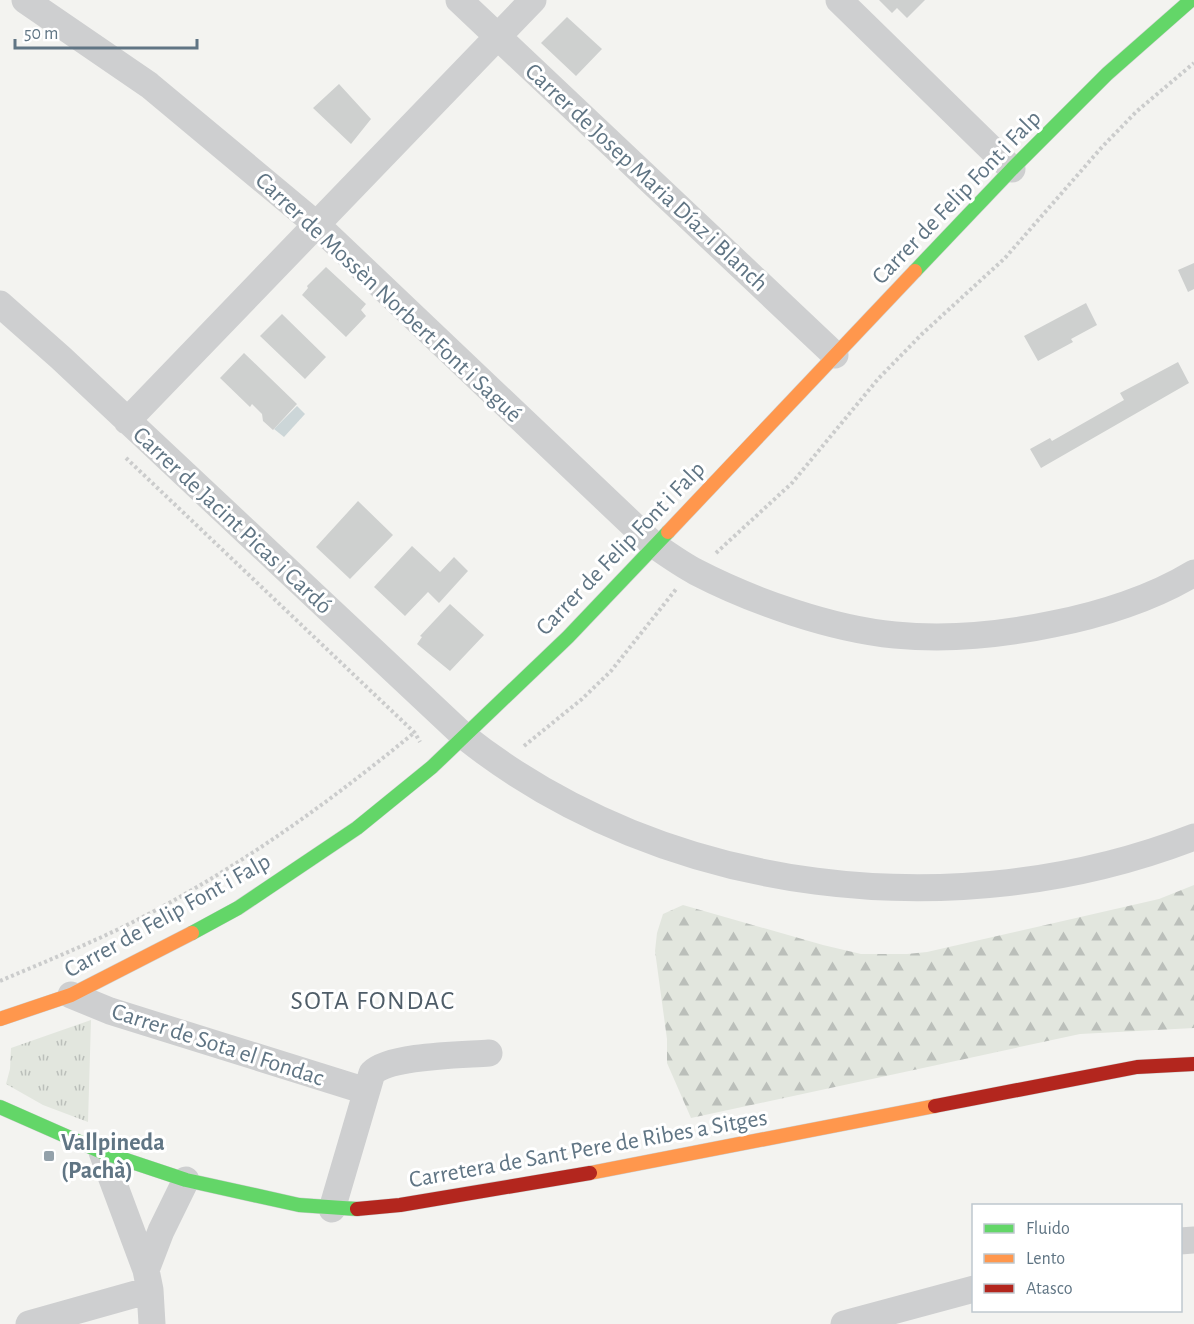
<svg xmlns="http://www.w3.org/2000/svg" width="1194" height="1324" viewBox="0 0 1194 1324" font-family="'Alegreya Sans',sans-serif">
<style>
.forest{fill:url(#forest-firs)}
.park{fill:url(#park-tufts)}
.water{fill:#ccd6d8}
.building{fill:#ced0cf}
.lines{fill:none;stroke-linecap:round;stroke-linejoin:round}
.fast-casing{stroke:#ced0d0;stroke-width:15}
.slow-casing{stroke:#ced0d0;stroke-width:15}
.jam-casing{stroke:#ced0d0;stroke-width:15}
.path{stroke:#cbcccc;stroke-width:4;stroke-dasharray:3 3;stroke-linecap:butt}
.street{stroke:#cecfd0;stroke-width:27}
.fast{stroke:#63d668;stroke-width:14}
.slow{stroke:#ff974d;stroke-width:14}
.jam{stroke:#b3261e;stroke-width:14}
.poi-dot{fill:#93a1aa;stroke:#fff;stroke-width:2}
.labels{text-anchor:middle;stroke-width:6;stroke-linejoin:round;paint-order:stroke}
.street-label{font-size:24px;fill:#607584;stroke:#fff}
.poi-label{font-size:24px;font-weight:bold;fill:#607584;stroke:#fff;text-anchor:start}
.neighbourhood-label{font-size:26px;letter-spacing:1.5px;fill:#4f5d68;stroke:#fff}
</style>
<defs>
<pattern id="forest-firs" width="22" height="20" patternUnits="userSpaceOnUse" patternTransform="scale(1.5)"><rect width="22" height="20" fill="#e2e6de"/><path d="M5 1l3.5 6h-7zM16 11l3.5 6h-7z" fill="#bbbfba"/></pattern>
<pattern id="park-tufts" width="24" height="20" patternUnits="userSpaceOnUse" patternTransform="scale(1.5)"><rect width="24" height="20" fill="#e2e6de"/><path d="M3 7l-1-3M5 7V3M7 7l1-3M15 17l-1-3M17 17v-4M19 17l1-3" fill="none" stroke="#bbbfba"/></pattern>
</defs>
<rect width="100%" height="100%" fill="#f3f3f0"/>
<path class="forest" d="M1194 885V1028L1080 1034 691 1118 667 1063V1039L655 951 657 933 663 914 683 905 823 945 861 954H907L927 952 1159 899Z"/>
<path class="park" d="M91 1020 88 1122 43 1105 6 1084 10 1069 11 1048Z"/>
<path class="water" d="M297 406 305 414 284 437 274 429Z"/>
<path class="building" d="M879 0H925L907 18 897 8 892 13Z
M567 17 602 49 576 76 541 43Z
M339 84 371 119 351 144 313 108Z
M1194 263V289L1188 292 1178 270Z
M326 267 366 304 361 310 366 316 346 337 302 295 308 288 307 286Z
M1086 303 1097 325 1071 339 1073 342 1038 361 1024 336Z
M282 314 326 357 305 379 260 336Z
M244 353 297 404 273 430 263 421 262 414 252 404 250 407 220 378Z
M1178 362 1189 383 1041 468 1030 449 1050 438 1052 441 1124 400 1120 393Z
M358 501 393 535 350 579 316 547Z
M412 546 440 572 454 557 468 571 439 603 428 592 405 616 374 587Z
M450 604 484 635 450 671 417 644 422 637 420 636Z"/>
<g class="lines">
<g class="fast-casing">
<path id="fast" d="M915 271 1012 169 1107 74 1191 0
M192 933 238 908 357 828 432 767 568 637 668 532
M0 1107 102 1152 186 1180 299 1205 357 1209"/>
</g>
<g class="slow-casing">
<path id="slow" d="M668 532 915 271
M0 1019 71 995 192 933
M590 1173 935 1106"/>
</g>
<g class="jam-casing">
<path id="jam" d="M935 1106 1137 1067 1194 1064
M357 1209 400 1205 590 1173"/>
</g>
<path class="path" d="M126 458 415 733 420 742
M716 553 792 483 878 379 922 334 1005 258 1102 147 1137 111 1194 63
M524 746 582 699 611 671 677 588
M0 981C42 963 84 946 125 926 230 874 325 806 415 732"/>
<path class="street" d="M25 0 149 85 317 225 654 545C667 554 681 564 696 572 752 601 831 629 895 635 948 640 1001 635 1053 624 1100 615 1153 598 1194 573
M459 0 835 355
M839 0 1012 169
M0 304 61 358 465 737C666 896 957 929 1194 837
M127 421 533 0
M71 995 110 1011 366 1091
M102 1152 146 1270 150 1290 152 1324
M332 1209 372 1073C390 1055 463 1055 489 1053
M1180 1241 1194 1240
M146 1270 161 1231 186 1180
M29 1324 150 1290
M844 1324 974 1289"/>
<use href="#fast" class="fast"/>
<use href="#slow" class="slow"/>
<use href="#jam" class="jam"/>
</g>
<rect class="poi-dot" x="43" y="1150" width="12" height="12" rx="3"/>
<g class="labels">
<g class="street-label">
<text transform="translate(647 177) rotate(43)" y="8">Carrer de Josep Maria Díaz i Blanch</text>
<text transform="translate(956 197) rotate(-46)" y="8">Carrer de Felip Font i Falp</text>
<text transform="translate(389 297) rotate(43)" y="8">Carrer de Mossèn Norbert Font i Sagué</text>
<text transform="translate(233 520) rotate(43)" y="8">Carrer de Jacint Picas i Cardó</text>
<text transform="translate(620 548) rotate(-46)" y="8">Carrer de Felip Font i Falp</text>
<text transform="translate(167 915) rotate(-29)" y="8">Carrer de Felip Font i Falp</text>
<text transform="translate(218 1044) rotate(18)" y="8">Carrer de Sota el Fondac</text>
<text transform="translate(588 1148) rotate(-10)" y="8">Carretera de Sant Pere de Ribes a Sitges</text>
</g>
<g class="poi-label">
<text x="61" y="1150">Vallpineda<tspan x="61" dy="28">(Pachà)</tspan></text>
</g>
<g class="neighbourhood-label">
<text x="373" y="1009">SOTA FONDAC</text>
</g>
</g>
<rect x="972" y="1204" width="210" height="108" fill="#ffffff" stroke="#bfc8ce" stroke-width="1.5"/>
<rect x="984" y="1224" width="30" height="9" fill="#63d668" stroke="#bfc8ce" stroke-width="1.5"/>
<text x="1026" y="1234" font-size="18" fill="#607584">Fluido</text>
<rect x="984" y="1254" width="30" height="9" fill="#ff974d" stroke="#bfc8ce" stroke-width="1.5"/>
<text x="1026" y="1264" font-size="18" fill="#607584">Lento</text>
<rect x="984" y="1284" width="30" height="9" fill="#b3261e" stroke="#bfc8ce" stroke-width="1.5"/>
<text x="1026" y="1294" font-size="18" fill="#607584">Atasco</text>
<path d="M15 39v9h182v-9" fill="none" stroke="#607584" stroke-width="3"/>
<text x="24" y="39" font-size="18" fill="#607584" stroke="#ffffff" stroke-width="4.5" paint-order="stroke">50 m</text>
</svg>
